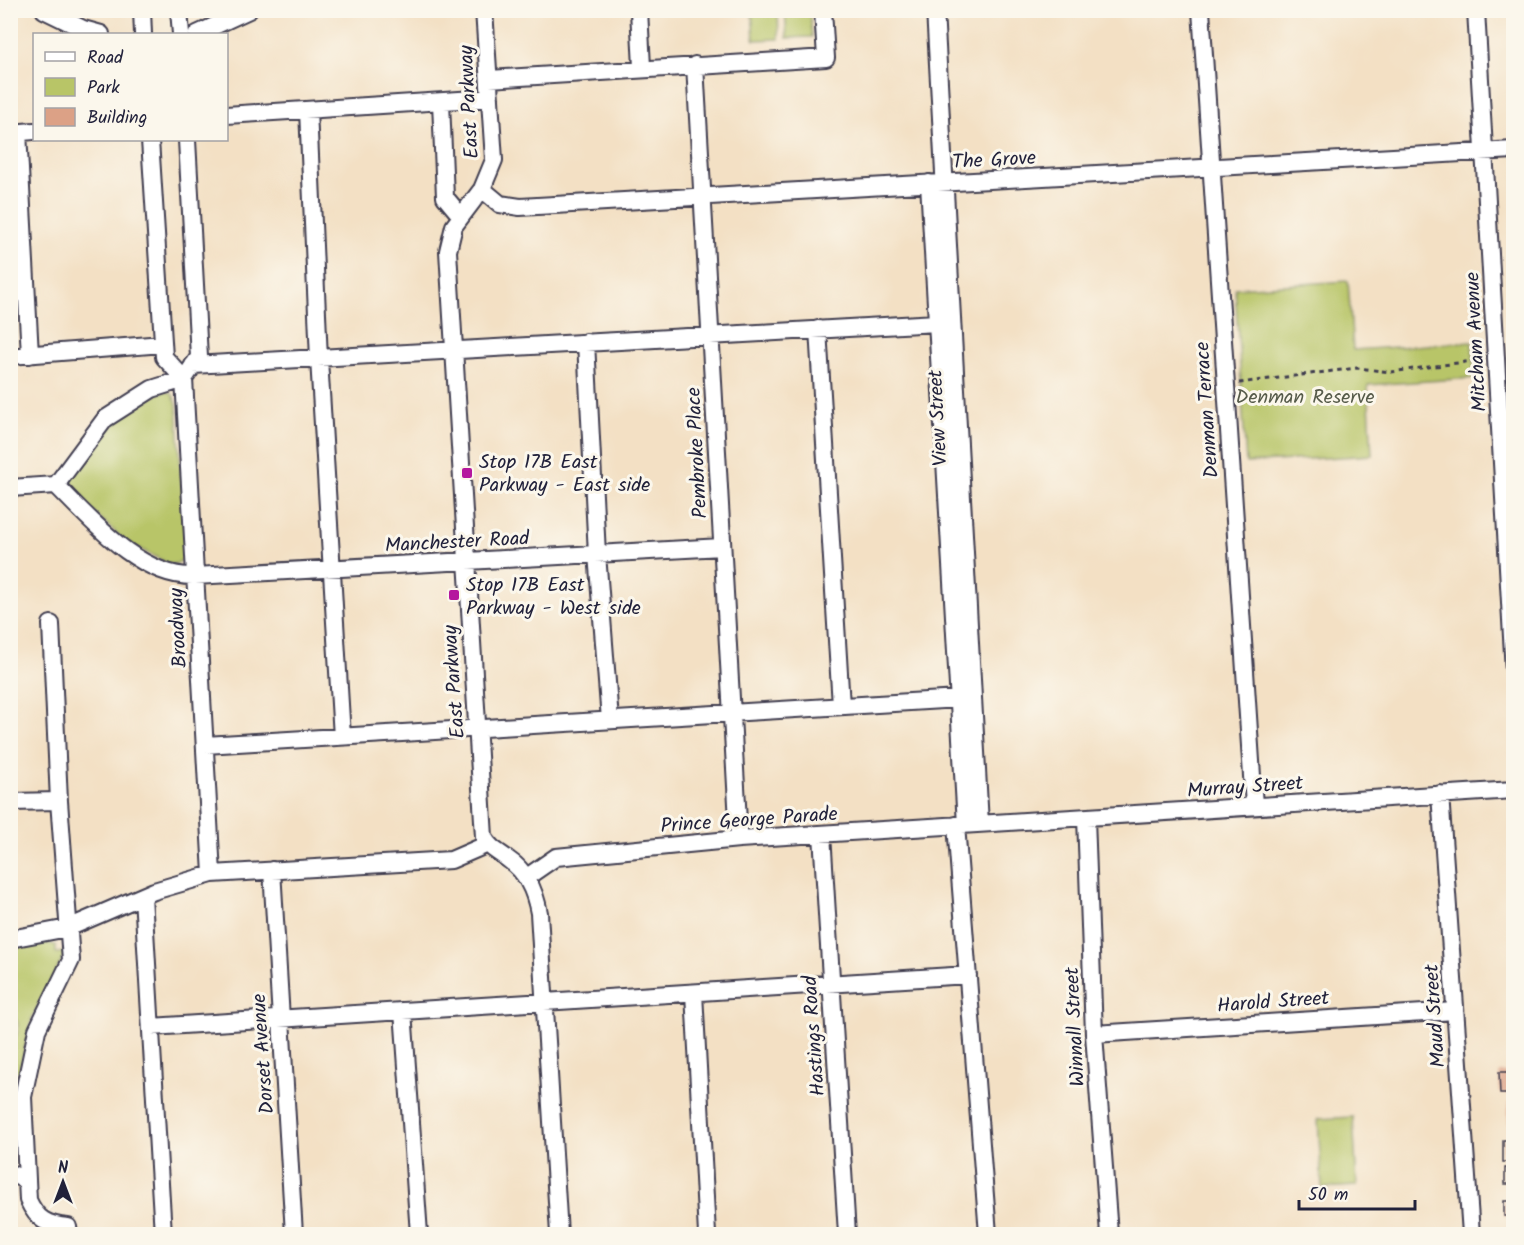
<svg xmlns="http://www.w3.org/2000/svg" width="1524" height="1245" viewBox="0 0 1524 1245" font-family="Kalam,sans-serif">
<style>
.green{fill:#b8c567;stroke:#6d7451;stroke-width:1.5}
.building{fill:#dca186}
.lines{fill:none;stroke-linecap:round;stroke-linejoin:round}
.minor-casing{stroke:#413e50;stroke-width:20}
.path{stroke:#413e50;stroke-width:3;stroke-dasharray:4.5 4.5;stroke-linecap:butt}
.minor{stroke:#fff;stroke-width:16}
.poi-dot{fill:#b5179e;stroke:#fbf7ec;stroke-width:2}
.labels{text-anchor:middle;stroke-width:6;stroke-linejoin:round;paint-order:stroke}
.street-label{font-size:20px;fill:#22223b;stroke:#fbf7ec}
.park-label{font-size:20px;fill:#565b4a;stroke:#fbf7ec}
.poi-label{font-size:20px;fill:#22223b;stroke:#fbf7ec;text-anchor:start}
</style>
<rect width="100%" height="100%" fill="#fbf7ec"/>
<filter id="ink" filterUnits="userSpaceOnUse"><feTurbulence type="fractalNoise" baseFrequency=".0167" numOctaves="2"/><feDisplacementMap in="SourceGraphic" scale="12" xChannelSelector="R" yChannelSelector="G"/><feConvolveMatrix kernelMatrix="1 2 1 2 8 2 1 2 1" color-interpolation-filters="sRGB"/></filter>
<filter id="wash" filterUnits="userSpaceOnUse"><feTurbulence type="fractalNoise" baseFrequency=".008" numOctaves="4" result="noise"/><feDisplacementMap in="SourceGraphic" scale="24" xChannelSelector="R" yChannelSelector="G"/><feGaussianBlur stdDeviation="1.35" result="paint"/><feColorMatrix in="noise" values="0 0 0 0 0 0 0 0 0 0 0 0 0 0 0 0 0 1.4 0 .05"/><feComposite in="paint" operator="in"/></filter>
<g filter="url(#wash)">
<rect width="100%" height="100%" fill="#f3e0c4"/>
<path class="green" d="M752 11H778L779 39 754 40Z
M785 11H810L812 37 787 38Z
M1348 281 1353 350 1472 342 1474 378 1368 385 1372 455 1246 463 1235 288Z
M166 391 172 393 177 404 186 550 185 558 176 564H169L126 542 75 495 70 480C87 448 130 401 166 391Z
M48 943 56 945V953L66 952 32 1018 19 1073 11 1067V1043C19 1035 22 1022 11 1014L10 948Z
M1353 1117 1357 1186 1322 1188 1318 1119Z"/>
<g id="blocks">
<path class="building" d="M1499 1072H1514V1094H1500Z
M1508 1102H1514V1131H1508Z
M1503 1140H1514V1162H1503Z
M1505 1168H1514V1184H1505Z
M1504 1201H1514V1216H1504Z"/>
</g>
</g>
<g filter="url(#ink)">
<use href="#blocks" fill-opacity="0" stroke="#413e50" stroke-width="1.5"/>
<g class="lines">
<g class="minor-casing">
<path id="minor" d="M44 10 83 29 101 34
M142 10 143 34
M179 10 181 34
M484 10 494 160 482 189 454 226 448 251 484 837C490 849 499 852 509 860 527 872 535 891 539 913L559 1234
M639 10 642 67
M935 10 980 824
M1201 10 1254 806
M1476 10 1514 672
M197 34 249 10
M695 65 739 839
M489 79 826 58 823 10
M441 102 445 197 460 215
M308 110 319 359 342 737
M226 115 490 98
M18 132 30 355
M10 133 34 131
M150 140 164 357 184 379
M187 140 199 357 184 379 212 874
M929 183 966 825
M482 189 500 204 520 207 1514 150
M818 329 841 706
M586 342 597 554 610 720
M10 356 163 344
M193 365 937 323
M184 379 152 389 105 419 56 485C91 520 140 578 195 576L722 547
M10 488 56 485
M51 624 59 801 71 960 37 1030 23 1097 28 1200C37 1220 47 1225 68 1227L69 1234
M205 745 959 699
M1440 794 1471 1234
M10 802 59 801
M1086 818 1094 1034 1109 1234
M956 825 988 1234
M822 834 847 1234
M272 870 294 1234
M527 877 556 857 739 839 1514 790
M143 896 163 1234
M10 939 68 928 154 891 212 874 451 860 488 844
M694 993 707 1234
M403 1011 419 1234
M151 1027 968 975
M1094 1034 1455 1011
M10 1173 27 1181"/>
</g>
<path class="path" d="M1239 383 1357 368 1391 372 1480 360"/>
<use href="#minor" class="minor"/>
</g>
</g>
<g class="poi-dot">
<rect x="461" y="467" width="12" height="12" rx="3"/>
<rect x="448" y="589" width="12" height="12" rx="3"/>
</g>
<g class="labels">
<g class="street-label">
<text transform="translate(468 102) rotate(-93)" y="7">East Parkway</text>
<text transform="translate(994 159) rotate(-3)" y="7">The Grove</text>
<text transform="translate(1475 342) rotate(-93)" y="7">Mitcham Avenue</text>
<text transform="translate(1206 410) rotate(-94)" y="7">Denman Terrace</text>
<text transform="translate(937 418) rotate(-93)" y="7">View Street</text>
<text transform="translate(696 453) rotate(-93)" y="7">Pembroke Place</text>
<text transform="translate(457 541) rotate(-3)" y="7">Manchester Road</text>
<text transform="translate(177 628) rotate(-93)" y="7">Broadway</text>
<text transform="translate(453 682) rotate(-94)" y="7">East Parkway</text>
<text transform="translate(1245 786) rotate(-4)" y="7">Murray Street</text>
<text transform="translate(749 819) rotate(-4)" y="7">Prince George Parade</text>
<text transform="translate(1273 1001) rotate(-4)" y="7">Harold Street</text>
<text transform="translate(1434 1016) rotate(-94)" y="7">Maud Street</text>
<text transform="translate(1074 1027) rotate(-93)" y="7">Winnall Street</text>
<text transform="translate(813 1036) rotate(-94)" y="7">Hastings Road</text>
<text transform="translate(262 1054) rotate(-94)" y="7">Dorset Avenue</text>
</g>
<g class="park-label">
<text x="1305" y="403">Denman Reserve</text>
</g>
<g class="poi-label">
<text x="479" y="468">Stop 17B East<tspan x="479" dy="23">Parkway - East side</tspan></text>
<text x="466" y="591">Stop 17B East<tspan x="466" dy="23">Parkway - West side</tspan></text>
</g>
</g>
<rect width="1524" height="1245" fill="none" stroke="#fbf7ec" stroke-width="36"/>
<rect x="33" y="33" width="195" height="108" fill="#fbf7ec" stroke="#a4a2a5" stroke-width="1.5"/>
<rect x="45" y="52" width="30" height="9" fill="#ffffff" stroke="#a4a2a5" stroke-width="1.5"/>
<text x="87" y="63" font-size="18" fill="#22223b">Road</text>
<rect x="45" y="78" width="30" height="18" fill="#b8c567" stroke="#a4a2a5" stroke-width="1.5"/>
<text x="87" y="93" font-size="18" fill="#22223b">Park</text>
<rect x="45" y="108" width="30" height="18" fill="#dca186" stroke="#a4a2a5" stroke-width="1.5"/>
<text x="87" y="123" font-size="18" fill="#22223b">Building</text>
<g transform="translate(63 1182)" stroke="#fbf7ec" stroke-width="4.5" paint-order="stroke">
<path d="M0-4.5L10 22L0 15L-10 22Z" fill="#22223b"/>
<text y="-9" font-size="16" font-weight="bold" text-anchor="middle" fill="#22223b">N</text>
</g>
<path d="M1299 1200v9h116v-9" fill="none" stroke="#22223b" stroke-width="3"/>
<text x="1308" y="1200" font-size="18" fill="#22223b" stroke="#fbf7ec" stroke-width="4.5" paint-order="stroke">50 m</text>
</svg>
